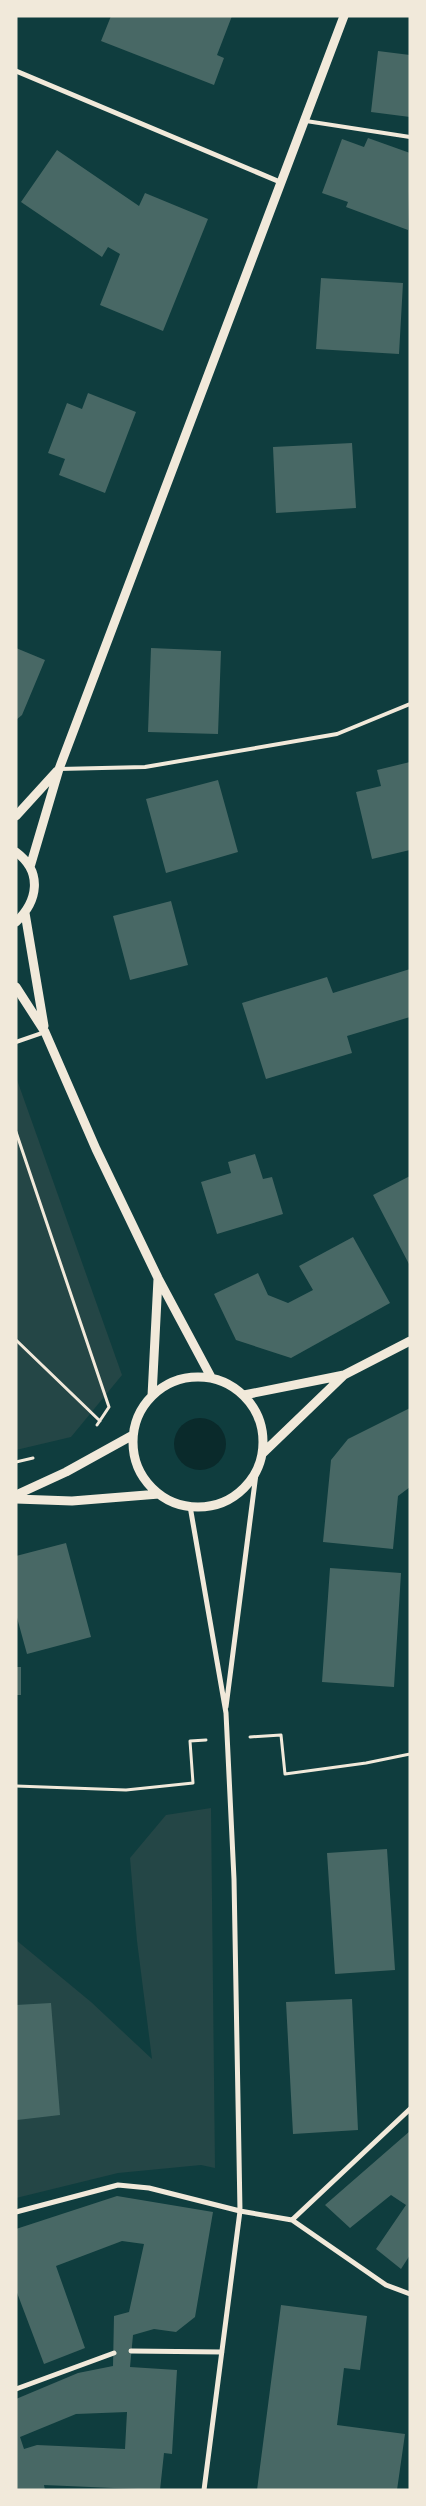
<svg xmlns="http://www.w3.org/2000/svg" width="426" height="2506" viewBox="0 0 426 2506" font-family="Raleway,sans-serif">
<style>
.green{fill:#244646}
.water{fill:#0a2a2b}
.building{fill:#486865;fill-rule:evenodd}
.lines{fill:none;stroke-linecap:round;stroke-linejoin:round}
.path{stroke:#f1e9da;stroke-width:3}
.service{stroke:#f1e9da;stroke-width:4}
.minor{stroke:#f1e9da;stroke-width:5}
.tertiary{stroke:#f1e9da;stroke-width:9}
</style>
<rect width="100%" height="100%" fill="#0f3d3e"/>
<path class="green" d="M16 1077 122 1375 71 1437 16 1450Z
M211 1808 215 2168 201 2165 118 2173 16 2198V1940L91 2002 152 2059 137 1941 130 1858 166 1815Z"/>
<path class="water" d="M174 1444a26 26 0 1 1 52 0a26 26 0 1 1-52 0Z"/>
<path class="building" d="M111 16H232L217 55 224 58 214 85 101 41Z
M378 51 410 55V117L371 112Z
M368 138 410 153 408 230 346 207 348 202 322 193 342 139 364 147Z
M57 150 139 206 145 193 208 219 163 331 100 305 120 254 108 247 102 257 21 202Z
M321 278 403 283 399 354 316 349Z
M88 393 136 412 105 493 59 475 65 459 48 453 67 403 82 409Z
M352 443 356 508 276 513 273 447Z
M16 648 45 660 22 715 16 720Z
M151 648 221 651 218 734 148 732Z
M410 762V850L372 859 356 792 381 786 377 770Z
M218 780 238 852 166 873 146 799Z
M171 901 188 965 130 980 113 916Z
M410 969V1017L347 1036 352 1053 266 1079 242 1003 327 977 333 993Z
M255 1154 263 1179 272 1177 283 1214 217 1234 201 1182 231 1173 228 1162Z
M410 1176V1266L373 1195Z
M353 1237 390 1303 291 1358 236 1340 214 1294 258 1273 268 1295 288 1303 313 1290 299 1266Z
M410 1408V1487L398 1496 393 1549 323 1542 331 1460 348 1439Z
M66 1543 91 1637 27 1654 16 1614V1556Z
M330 1568 401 1573 394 1687 322 1682Z
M16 1667H21V1695H16Z
M387 1849 395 1970 335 1974 327 1853Z
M352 1999 358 2130 293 2134 286 2002Z
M51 2003 60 2115 17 2120 16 2005Z
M410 2131V2255L401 2269 376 2249 406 2205 391 2195 350 2228 325 2205Z
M117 2196 213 2212 195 2317 176 2332 154 2329 133 2335 130 2367 177 2370 172 2454 164 2453 160 2490 44 2485 45 2490H16V2399L78 2373 113 2366 114 2316 129 2312 144 2244 122 2241 56 2266 85 2348 44 2364 16 2290V2229ZM127 2412 125 2449 37 2445 24 2449 20 2437 76 2414Z
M281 2305 367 2316 360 2370 344 2368 337 2425 405 2434 397 2490H257Z"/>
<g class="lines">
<path class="path" d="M16 1132 109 1407 97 1425
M16 1340 100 1421
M16 1462 33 1458
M250 1737 281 1735 285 1774 366 1763 410 1754
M16 1786 126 1790 193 1783 190 1741 206 1740"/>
<path class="service" d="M306 121 410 137
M59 769 145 767 337 734 410 704
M16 1042 45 1032"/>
<path class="minor" d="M16 71 280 182
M190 1506 226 1713 234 1879 240 2211 204 2490
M226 1707 256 1474
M16 2212 118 2185 149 2188 240 2211 292 2220 386 2285 410 2294
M292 2220 410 2109
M131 2351 222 2352
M16 2389 114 2353"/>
<path class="tertiary" d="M16 816 57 771
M16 852C43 872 38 901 16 922
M30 867 59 769 344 16
M25 913 44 1026
M16 987 45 1032 96 1149 158 1278 211 1377
M133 1442a65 65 0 1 1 130 0a65 65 0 1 1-130 0Z
M244 1395 344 1375
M152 1396 158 1279
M263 1453 344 1375 410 1341
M16 1495 66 1472 133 1435
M16 1499 72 1501 159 1494"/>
</g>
<rect width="426" height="2506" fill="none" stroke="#f1e9da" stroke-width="35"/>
</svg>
